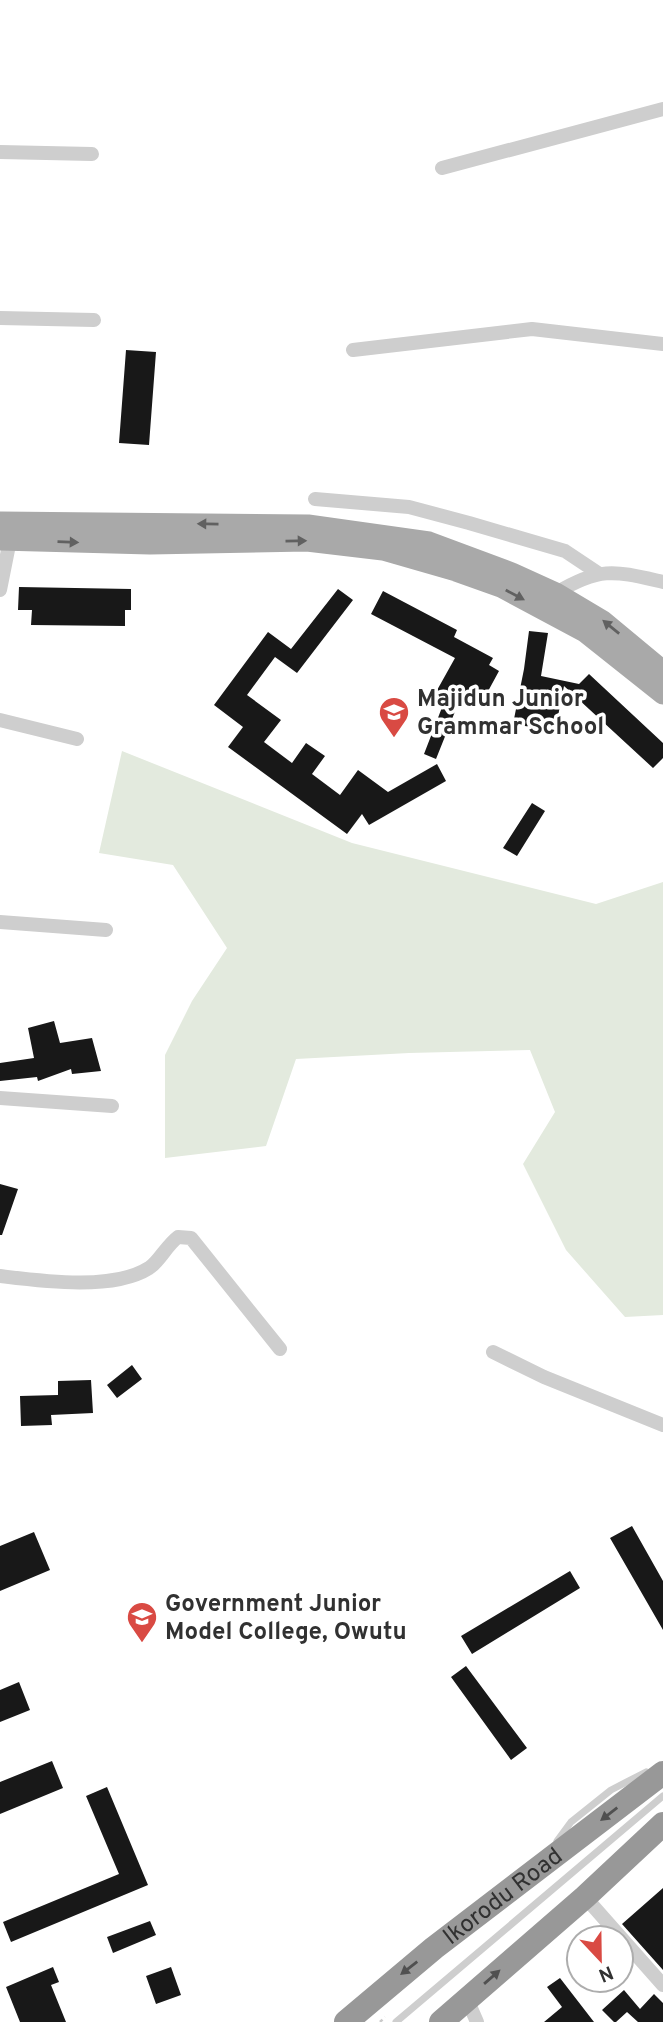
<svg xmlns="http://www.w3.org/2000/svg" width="663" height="2022" viewBox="0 0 663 2022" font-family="Overpass,sans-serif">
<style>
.green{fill:#e3eade}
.building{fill:#181818}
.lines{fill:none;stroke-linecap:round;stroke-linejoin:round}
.path{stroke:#cbcbcb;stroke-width:2.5;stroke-dasharray:3.5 3.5;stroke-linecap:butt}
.lane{stroke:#cecece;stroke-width:7}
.street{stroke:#cecece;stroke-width:14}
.primary{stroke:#a9a9a9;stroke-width:21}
.highway{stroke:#989898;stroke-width:24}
.oneway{fill:#616161}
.oneway2{fill:#505050}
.labels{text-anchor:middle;stroke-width:7;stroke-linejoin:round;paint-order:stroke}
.poi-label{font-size:24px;font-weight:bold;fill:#313131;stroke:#fff;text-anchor:start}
.street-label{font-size:24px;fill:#313131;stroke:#fff}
</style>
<rect width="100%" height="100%" fill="#fff"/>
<path class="green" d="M122 751 352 843 596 904 663 882V1315L625 1317 566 1250 523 1164 555 1112 530 1050 409 1053 296 1059 266 1146 165 1158V1055L192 1001 227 948 173 865 99 853Z"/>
<path class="building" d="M126 350 156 352 149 445 119 443Z
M19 587 131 589V610H125V626L31 625 32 610H18Z
M338 589 353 600 297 673 275 657 247 695 281 720 264 742 292 763 306 743 325 756 312 774 340 795 358 770 388 792 437 764 446 781 369 825 362 814 347 834 228 747 243 727 214 705 268 632 291 649Z
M383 591 457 630 454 637 493 658 489 665 499 671 480 706 469 700 465 707 458 704 436 759 424 754 446 697 436 692 455 658 371 614Z
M529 631 548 633 541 676 579 684 589 674 663 743V758L653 768 564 686 555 731 513 724 524 669Z
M532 803 545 811 517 856 503 848Z
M54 1021 60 1043 92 1038 101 1071 72 1074 71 1069 38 1081 37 1077 0 1081V1063L34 1058 28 1028Z
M0 1184 18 1189 2 1235H0Z
M132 1365 142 1379 117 1398 107 1385Z
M91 1380 93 1413 51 1415 52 1425 21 1426 20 1396 58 1395V1381Z
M632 1526 663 1581V1630L610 1538Z
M34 1532 50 1570 0 1591V1546Z
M570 1571 580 1588 472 1654 461 1636Z
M466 1666 527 1748 511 1760 451 1677Z
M19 1682 30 1710 0 1722V1690Z
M52 1761 63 1788 0 1814V1782Z
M107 1787 148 1885 11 1942 3 1922 119 1874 86 1796Z
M663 1888V1970L622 1924Z
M150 1921 156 1935 113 1953 107 1937Z
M53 1967 59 1982 51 1985 66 2022H20L6 1987Z
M171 1967 181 1995 156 2004 146 1976Z
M560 1978 594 2022H544L562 2007 547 1987Z
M624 1990 640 2009 654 1994 663 2003V2022H638L627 2012 616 2022H614L602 2010Z"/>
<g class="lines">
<path class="path" d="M380 2022 385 2017"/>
<path class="lane" d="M557 1841 571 1822 611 1790 646 1772
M396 2022 663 1796"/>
<path class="street" d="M0 152 92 154
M442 168 663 109
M0 318 94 320
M353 350 532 329 663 344
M315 499 409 507 469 523 565 551 598 573
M0 590 10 540
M556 593C601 566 615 571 663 582
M0 720 77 739
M0 922 106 930
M0 1098 112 1106
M0 1276C41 1281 113 1291 149 1268 159 1262 166 1246 178 1237L191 1238 280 1349
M493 1352 544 1377 663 1425
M585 1897 663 1985
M467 1999 477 2022"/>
<path class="primary" d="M0 522 308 525 429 542 512 573 556 593 603 621 663 671
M0 540 150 544 307 541 383 550 456 571 501 587 585 632 663 694"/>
<g class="highway">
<path id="s1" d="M346 2022 434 1948 663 1773"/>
<path d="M441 2022 585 1897 663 1824"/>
</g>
</g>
<defs><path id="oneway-solid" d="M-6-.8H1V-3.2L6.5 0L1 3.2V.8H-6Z" transform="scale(1.75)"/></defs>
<g class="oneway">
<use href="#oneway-solid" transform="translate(208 524) rotate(-179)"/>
<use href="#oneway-solid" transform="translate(296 541) rotate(-1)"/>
<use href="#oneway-solid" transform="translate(68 542) rotate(2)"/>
<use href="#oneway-solid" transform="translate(515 595) rotate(28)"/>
<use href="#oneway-solid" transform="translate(611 627) rotate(-141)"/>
</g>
<g class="oneway2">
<use href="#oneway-solid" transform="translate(609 1814) rotate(142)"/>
<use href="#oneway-solid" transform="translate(409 1968) rotate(142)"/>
<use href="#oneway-solid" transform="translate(492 1977) rotate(-41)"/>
</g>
<defs>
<g id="school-pin" transform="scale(1.575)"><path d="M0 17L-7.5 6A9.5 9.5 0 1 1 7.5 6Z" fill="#d94a43" stroke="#fff"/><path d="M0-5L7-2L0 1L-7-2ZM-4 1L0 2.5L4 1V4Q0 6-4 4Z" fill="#fff"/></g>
</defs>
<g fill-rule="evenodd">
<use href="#school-pin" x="394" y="712"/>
<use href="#school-pin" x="142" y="1617"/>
</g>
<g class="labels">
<g class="poi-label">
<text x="417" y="706">Majidun Junior<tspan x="417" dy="28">Grammar School</tspan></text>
<text x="165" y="1611">Government Junior<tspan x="165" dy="28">Model College, Owutu</tspan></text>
</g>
<g class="street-label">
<text dy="8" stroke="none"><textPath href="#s1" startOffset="201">Ikorodu Road</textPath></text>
</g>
</g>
<g transform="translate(600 1959) rotate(158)"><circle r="33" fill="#ffffff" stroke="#adadad" stroke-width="2"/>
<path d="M0-5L12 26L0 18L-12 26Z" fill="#d94a43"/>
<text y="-10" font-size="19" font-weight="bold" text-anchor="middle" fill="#313131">N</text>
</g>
</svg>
